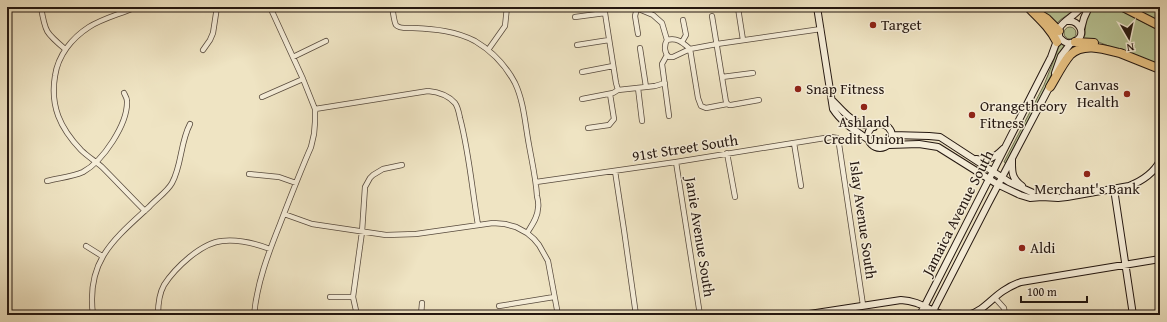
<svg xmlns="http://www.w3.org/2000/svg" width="1167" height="322" viewBox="0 0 1167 322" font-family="'Gentium Book Plus',serif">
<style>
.green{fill:#b8c495;stroke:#6e6e52}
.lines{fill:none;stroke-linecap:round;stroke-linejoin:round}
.street-casing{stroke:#574a3d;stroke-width:6}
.secondary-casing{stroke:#241710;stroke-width:8}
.highway-casing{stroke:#241710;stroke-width:10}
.street{stroke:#f5edd8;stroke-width:4.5}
.secondary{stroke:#f5edd8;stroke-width:6}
.highway{stroke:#e8c282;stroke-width:8}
.poi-dot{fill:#8f2418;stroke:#f5edd8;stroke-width:1.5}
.labels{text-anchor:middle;stroke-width:3;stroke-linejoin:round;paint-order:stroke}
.poi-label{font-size:15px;fill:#241710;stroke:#f5edd8;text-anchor:start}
.street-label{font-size:15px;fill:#241710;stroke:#f5edd8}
</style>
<rect width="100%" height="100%" fill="#efe4c3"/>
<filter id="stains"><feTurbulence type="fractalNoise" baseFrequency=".005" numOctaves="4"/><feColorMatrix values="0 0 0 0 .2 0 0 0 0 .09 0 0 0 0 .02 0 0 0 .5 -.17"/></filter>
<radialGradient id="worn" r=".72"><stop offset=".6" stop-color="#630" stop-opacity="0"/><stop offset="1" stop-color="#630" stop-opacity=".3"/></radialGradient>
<path class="green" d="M1031 7H1077C1071 14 1062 17 1056 24Z
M1093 7H1114L1160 31V66L1096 41 1082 40 1085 35 1086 20Z
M1131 7H1149L1160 13V22Z
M1064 33a6 6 0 1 1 12 0a6 6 0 1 1-12 0Z
M1060 44H1061L1065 46 1046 86 1006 163 1004 162 1044 85Z"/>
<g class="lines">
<g class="street-casing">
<path id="street" d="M41 7C45 32 46 33 65 49
M136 7C121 14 103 18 89 27 72 38 58 55 55 76 50 106 60 128 81 150 87 156 95 161 102 167 116 181 130 196 145 211
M392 7C393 11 394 22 396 25 399 29 409 28 413 28 435 29 456 31 475 41 492 51 506 66 515 83 524 102 525 124 529 145 532 162 536 179 537 196 538 200 539 204 538 208 538 217 532 225 527 233
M605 7V13L616 83 618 90
M634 7 653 15 662 23 667 40
M637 8 635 16 638 34
M738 8 743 40
M712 16 726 102 729 105H731L759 100
M575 17 605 13
M682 42 686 35 683 20
M577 45 609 40
M640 48 646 87
M203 50 210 40 213 33 217 7
M488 50 505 26 507 7
M667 55 662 64 669 116
M293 57 326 41
M582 72 613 66
M722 77 753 73
M638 88 642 121
M262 97 303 79
M582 99 613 93 618 90 655 86 665 83
M727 104 706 108 701 106 698 98 690 49C683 43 677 37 667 40 664 45 664 53 669 57H673L690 49 717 44 821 29
M315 109 428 91C438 92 448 95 455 103 458 107 459 113 460 118 469 152 472 189 478 225
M588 128 609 125 614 119 610 94
M794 143 801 186
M727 153 735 197
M676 162 700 315
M615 171 624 230 636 315
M249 174 279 177 296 183
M47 181C58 178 72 177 83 172 103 161 128 124 127 101 127 98 125 95 124 93
M536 182 676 162 831 137 837 138 839 144 863 305
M284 214 312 224 386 235 416 234 493 223 505 224 516 227 527 233 534 239 539 245 548 261 558 315
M86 246 102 256
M330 297H353
M995 298 1004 308 1005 315
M499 306 554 297
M233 313 254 314
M93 315C86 261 113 240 149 207 156 199 167 192 172 183 182 165 180 143 190 124
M158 315C158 305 159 294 164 285 175 268 201 243 222 241 239 239 254 243 270 249
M254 315C257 283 268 254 280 224 290 198 300 172 311 147L314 134 315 122V109L303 79 270 7
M357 315 353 297 362 232 365 187 370 178 373 175 383 169 402 165
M421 315 422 303"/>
</g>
<g class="secondary-casing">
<path id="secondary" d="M817 7 833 109C842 123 856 131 869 140
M1068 21C1079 20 1087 34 1076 41 1074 43 1071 44 1067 43 1064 42 1062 40 1060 38 1052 24 1075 18 1081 7
M1081 29 1084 18 1089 7
M1055 73 1061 56 1071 43
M833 101C838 106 842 111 847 115 855 123 863 125 874 127
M868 136a12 12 0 1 1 24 0a12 12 0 1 1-24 0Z
M892 135 929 136 940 137 1009 182 1042 197
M889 145 919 144 938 147 997 184 1020 195 1030 198 1042 197 1058 198 1067 197 1129 186C1142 181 1153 174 1160 161
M976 159C988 162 995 157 1003 149
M1012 159C1012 171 1011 178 1022 186
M1114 189 1133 315
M803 315 901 300C920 301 928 310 944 315
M920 315 1051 57 1059 35
M931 315 988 204 1051 84
M968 315C983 311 991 299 1003 291 1009 287 1015 284 1021 282L1160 259"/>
</g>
<g class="highway-casing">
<path id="highway" d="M1123 7 1160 26
M1157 7 1160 9
M1030 9C1040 19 1051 29 1057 42
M1039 14 1047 19 1059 31
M1075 42 1094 43
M1120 53 1160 69
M1050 87C1056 77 1063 63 1070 55 1084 41 1107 50 1123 54"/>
</g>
<use href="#street" class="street"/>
<use href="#secondary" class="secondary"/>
<use href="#highway" class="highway"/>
</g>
<g class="poi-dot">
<circle cx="873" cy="25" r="4"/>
<circle cx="798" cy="89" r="4"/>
<circle cx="1127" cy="94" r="4"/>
<circle cx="864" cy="107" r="4"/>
<circle cx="972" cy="115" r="4"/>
<circle cx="1087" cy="174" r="4"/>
<circle cx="1022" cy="248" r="4"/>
</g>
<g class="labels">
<g class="poi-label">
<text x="881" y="30">Target</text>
<text x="1119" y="90" text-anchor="end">Canvas<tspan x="1119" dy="17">Health</tspan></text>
<text x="806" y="94">Snap Fitness</text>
<text x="980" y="111">Orangetheory<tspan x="980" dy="17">Fitness</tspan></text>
<text x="864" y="127" text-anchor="middle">Ashland<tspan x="864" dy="17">Credit Union</tspan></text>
<text x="1087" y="194" text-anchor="middle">Merchant's Bank</text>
<text x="1030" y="253">Aldi</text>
</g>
<g class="street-label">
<text transform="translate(685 148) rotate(-9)" y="5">91st Street South</text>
<text transform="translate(958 213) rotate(-63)" y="5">Jamaica Avenue South</text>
<text transform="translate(863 220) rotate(82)" y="5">Islay Avenue South</text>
<text transform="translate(700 237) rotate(81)" y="5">Janie Avenue South</text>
</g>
</g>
<rect width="1167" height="322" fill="none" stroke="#efe4c3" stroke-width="24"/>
<rect x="8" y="8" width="1151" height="306" fill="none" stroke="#241710" stroke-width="2"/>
<rect x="12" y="12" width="1143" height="298" fill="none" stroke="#241710"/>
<g transform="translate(1129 38) rotate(171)" stroke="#f5edd8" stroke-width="3" paint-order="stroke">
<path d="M0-3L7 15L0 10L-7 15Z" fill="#241710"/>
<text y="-6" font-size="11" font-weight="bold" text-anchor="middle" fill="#241710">N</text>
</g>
<path d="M1021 296v6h66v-6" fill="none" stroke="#241710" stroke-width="2"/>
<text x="1027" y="296" font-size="12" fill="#241710" stroke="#f5edd8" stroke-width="3" paint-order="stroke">100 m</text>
<rect width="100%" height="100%" filter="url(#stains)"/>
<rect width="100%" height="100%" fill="url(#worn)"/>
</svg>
